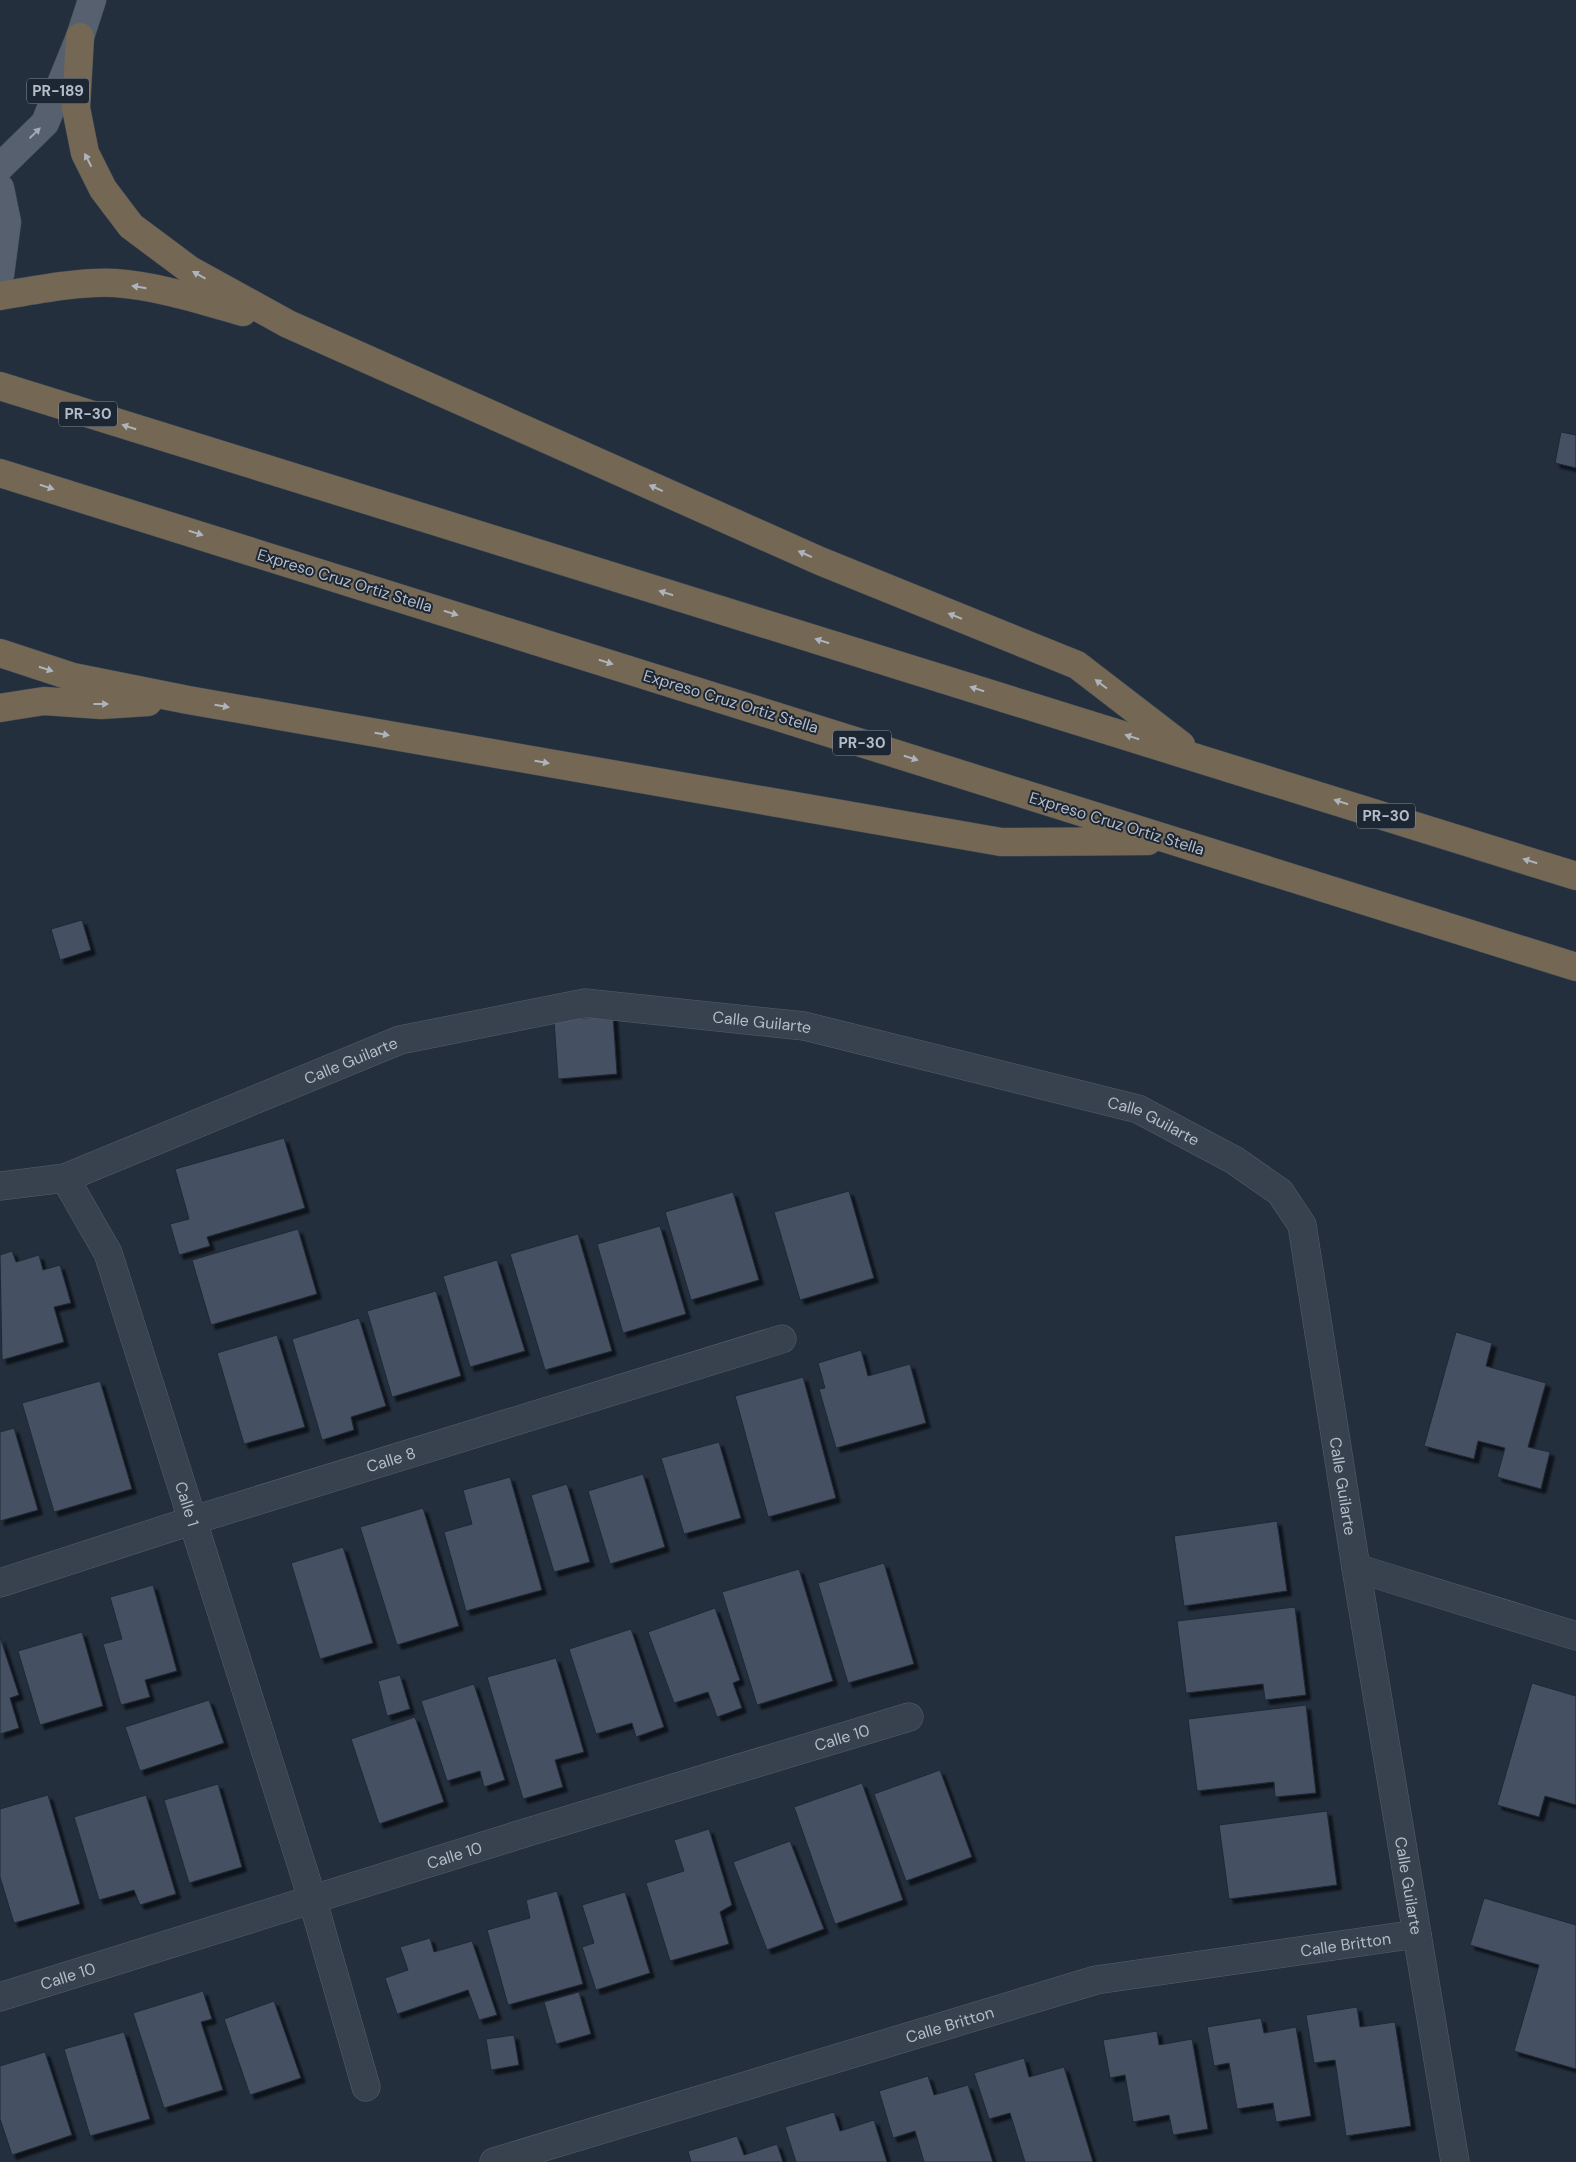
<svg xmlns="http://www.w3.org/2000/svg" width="1576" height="2162" viewBox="0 0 1576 2162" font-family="'DM Sans',sans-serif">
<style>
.building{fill:#455162;stroke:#1f2835;filter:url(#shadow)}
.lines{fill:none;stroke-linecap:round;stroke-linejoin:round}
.street-casing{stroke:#565f6c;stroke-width:29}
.primary-casing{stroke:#414a57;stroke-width:29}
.highway-casing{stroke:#434c59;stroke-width:29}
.street{stroke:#38414e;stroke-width:28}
.primary{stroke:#56606e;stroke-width:28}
.highway{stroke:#746855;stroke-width:28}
.oneway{fill:#a1aab7}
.oneway2{fill:#aeb4bd}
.labels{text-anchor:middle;stroke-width:4;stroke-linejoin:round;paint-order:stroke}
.shield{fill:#1d2633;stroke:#878f9c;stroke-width:1}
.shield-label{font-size:15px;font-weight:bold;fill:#b4bcc9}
.street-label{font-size:16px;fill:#b4bcc9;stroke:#1d2633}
</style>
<defs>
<filter id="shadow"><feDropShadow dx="4.5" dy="4.5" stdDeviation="1" flood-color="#0009"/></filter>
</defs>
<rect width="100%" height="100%" fill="#242f3e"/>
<path class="building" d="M1561 432 1576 435V468L1555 463Z
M82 920 91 950 60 960 51 929Z
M613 1016 617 1074 558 1079 554 1020Z
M284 1138 305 1208 207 1237 210 1246 179 1255 170 1224 189 1219 175 1169Z
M849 1191 874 1278 800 1300 774 1212Z
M733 1192 759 1280 691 1300 665 1212Z
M660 1226 686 1314 623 1333 597 1244Z
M298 1229 317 1294 211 1325 192 1260Z
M578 1234 612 1351 545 1370 510 1254Z
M12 1251 16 1262 39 1255 43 1270 60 1265 71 1303 54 1307 64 1342 2 1360 0 1255Z
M497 1260 525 1351 470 1367 443 1276Z
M436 1291 461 1376 392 1397 367 1311Z
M359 1318 386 1406 351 1417 354 1430 322 1440 292 1339Z
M1456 1332 1492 1343 1486 1366 1546 1383 1528 1447 1550 1452 1541 1489 1497 1477 1505 1448 1478 1441 1474 1459 1424 1446Z
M277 1335 305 1427 244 1444 217 1353Z
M861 1350 868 1376 910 1364 926 1423 836 1448 819 1389 825 1388 818 1363Z
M803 1377 836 1498 768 1517 735 1396Z
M100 1381 132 1489 54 1512 22 1403Z
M14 1428 38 1510 0 1521V1432Z
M719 1442 741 1518 684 1534 661 1458Z
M643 1474 665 1547 610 1564 588 1491Z
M510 1477 542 1590 466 1611 444 1532 472 1524 463 1490Z
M567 1484 590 1562 554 1572 531 1495Z
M423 1508 459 1626 397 1645 360 1527Z
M1277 1521 1287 1591 1184 1606 1174 1536Z
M343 1547 373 1643 320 1659 291 1563Z
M884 1563 914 1664 848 1683 818 1583Z
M799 1569 833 1681 757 1705 722 1592Z
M153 1585 177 1671 145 1680 150 1697 121 1705 103 1644 122 1639 110 1597Z
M1295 1607 1306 1695 1265 1700 1263 1684 1186 1693 1177 1621Z
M715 1608 740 1680 733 1683 742 1708 717 1717 708 1692 674 1703 648 1632Z
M631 1629 664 1727 636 1737 632 1723 596 1734 569 1649Z
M82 1632 103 1706 40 1725 18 1651Z
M0 1637 19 1695 10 1698 19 1728 0 1734Z
M556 1658 584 1752 555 1760 563 1787 523 1799 487 1677Z
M400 1675 410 1709 387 1716 378 1681Z
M1532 1683 1576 1696V1805L1545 1796 1539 1817 1497 1805Z
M474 1684 505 1780 484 1787 480 1771 447 1781 421 1701Z
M209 1700 224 1743 140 1771 125 1727Z
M1306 1705 1316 1793 1275 1797 1274 1782 1197 1791 1188 1719Z
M415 1717 444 1802 379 1824 351 1739Z
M940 1770 972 1857 906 1881 874 1794Z
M862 1783 903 1900 835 1924 794 1807Z
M218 1784 242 1867 189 1883 164 1800Z
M48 1795 80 1904 14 1923 0 1877V1809Z
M146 1795 176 1894 140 1905 134 1890 99 1900 74 1817Z
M1327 1811 1337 1885 1229 1899 1219 1825Z
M709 1829 732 1905 720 1912 729 1944 670 1961 646 1883 684 1871 674 1840Z
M790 1841 824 1929 767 1950 733 1862Z
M557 1891 583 1984 508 2005 487 1930 530 1918 526 1900Z
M625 1892 650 1973 596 1990 582 1947 594 1943 582 1905Z
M1484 1898 1576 1925V2069L1514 2051 1539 1965 1470 1945Z
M430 1938 434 1952 472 1941 497 2015 479 2020 468 1990 397 2014 385 1978 408 1970 400 1947Z
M203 1991 212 2019 201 2022 223 2090 164 2108 133 2013Z
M579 1992 591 2034 556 2044 544 2002Z
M274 2001 301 2078 250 2095 224 2019Z
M1357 2007 1360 2027 1395 2022 1411 2126 1346 2136 1335 2060 1314 2063 1306 2015Z
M1261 2018 1264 2033 1296 2027 1311 2116 1276 2122 1273 2103 1237 2109 1229 2063 1214 2066 1207 2027Z
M1157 2031 1159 2045 1192 2039 1208 2129 1173 2135 1169 2115 1133 2122 1125 2075 1110 2078 1103 2040Z
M124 2032 150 2119 90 2136 64 2049Z
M514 2035 519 2065 491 2070 486 2039Z
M45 2052 72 2135 12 2155 0 2119V2066Z
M1024 2058 1029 2077 1064 2067 1093 2162H1025L1010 2113 989 2119 974 2073Z
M928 2076 934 2095 968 2085 993 2162H924L915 2131 893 2138 879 2091Z
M834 2112 840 2131 874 2120 887 2162H796L785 2127Z
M737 2136 744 2155 777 2144 783 2162H691L688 2151Z"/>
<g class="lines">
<g class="street-casing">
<g id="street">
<path id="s1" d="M65 1178 400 1040 585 1003 804 1026 1138 1109 1234 1160 1280 1192 1302 1225 1356 1568 1455 2162"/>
<path id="s2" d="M0 1186 65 1178 108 1253 312 1898 366 2087"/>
<path d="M1356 1568 1576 1636"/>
<path id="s3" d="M0 1583 194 1520 782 1339"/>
<path id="s4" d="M0 1997 528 1832 909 1717"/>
<path id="s5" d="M494 2162 1096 1980 1417 1934"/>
</g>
</g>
<g class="primary-casing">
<path id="primary" d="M0 167 45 123 80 37 92 0
M0 188 7 222 0 275"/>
</g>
<g class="highway-casing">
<path id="highway" d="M80 37 76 108 85 153 103 189 131 226 190 270 288 324 820 561 1077 665 1181 745
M0 296C35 290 80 281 115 283 158 286 201 300 243 312
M0 386 1576 876
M0 473 1576 967
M0 653 73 677 188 700 1001 842 1148 841
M0 708 44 701 101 705 148 702"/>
</g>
<use href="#street" class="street"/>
<use href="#primary" class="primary"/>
<use href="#highway" class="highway"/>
</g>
<defs><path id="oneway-solid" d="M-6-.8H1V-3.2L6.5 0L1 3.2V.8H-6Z" transform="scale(1.25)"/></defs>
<use class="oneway" href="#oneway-solid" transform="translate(35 133) rotate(-44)"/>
<g class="oneway2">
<use href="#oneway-solid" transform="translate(88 160) rotate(-117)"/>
<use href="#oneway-solid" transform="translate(199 275) rotate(-151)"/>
<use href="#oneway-solid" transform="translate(139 287) rotate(-171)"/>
<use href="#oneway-solid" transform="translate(129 427) rotate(-163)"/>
<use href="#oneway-solid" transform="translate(47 487) rotate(17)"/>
<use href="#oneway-solid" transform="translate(656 488) rotate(-156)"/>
<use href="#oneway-solid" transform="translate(196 533) rotate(17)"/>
<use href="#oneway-solid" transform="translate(805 554) rotate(-156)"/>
<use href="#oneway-solid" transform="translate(666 593) rotate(-163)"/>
<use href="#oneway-solid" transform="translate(451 613) rotate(17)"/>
<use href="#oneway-solid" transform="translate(955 616) rotate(-158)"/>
<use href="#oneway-solid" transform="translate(822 641) rotate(-163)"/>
<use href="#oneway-solid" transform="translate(606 662) rotate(17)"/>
<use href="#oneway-solid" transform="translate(46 669) rotate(18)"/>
<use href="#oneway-solid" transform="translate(1101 684) rotate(-143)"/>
<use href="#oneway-solid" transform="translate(977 689) rotate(-163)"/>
<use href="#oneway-solid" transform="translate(101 704)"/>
<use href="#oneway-solid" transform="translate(222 706) rotate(10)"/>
<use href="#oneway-solid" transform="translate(382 734) rotate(10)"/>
<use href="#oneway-solid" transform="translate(1132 737) rotate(-163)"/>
<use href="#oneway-solid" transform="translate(911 758) rotate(17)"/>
<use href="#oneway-solid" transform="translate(542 762) rotate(10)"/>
<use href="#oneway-solid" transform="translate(1341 802) rotate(-163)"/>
<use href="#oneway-solid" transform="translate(1530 861) rotate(-163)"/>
</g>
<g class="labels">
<g class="shield">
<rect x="27" y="78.5" width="62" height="25" rx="4"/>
<rect x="59" y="401.5" width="58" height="25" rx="4"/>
<rect x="833" y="730.5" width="58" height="25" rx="4"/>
<rect x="1357" y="803.5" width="58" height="25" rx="4"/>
</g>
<g class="shield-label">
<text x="58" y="96">PR-189</text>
<text x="88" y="419">PR-30</text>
<text x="862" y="748">PR-30</text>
<text x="1386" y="821">PR-30</text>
</g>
<g class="street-label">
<text transform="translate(345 580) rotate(17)" y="6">Expreso Cruz Ortiz Stella</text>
<text transform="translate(731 701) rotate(17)" y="6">Expreso Cruz Ortiz Stella</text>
<text transform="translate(1117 823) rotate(17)" y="6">Expreso Cruz Ortiz Stella</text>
<text dy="6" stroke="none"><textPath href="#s1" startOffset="729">Calle Guilarte</textPath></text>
<text dy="6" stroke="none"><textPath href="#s1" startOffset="309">Calle Guilarte</textPath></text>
<text dy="6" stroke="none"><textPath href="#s1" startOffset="1134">Calle Guilarte</textPath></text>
<text dy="6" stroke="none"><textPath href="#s3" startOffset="410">Calle 8</textPath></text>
<text dy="6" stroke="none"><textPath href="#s1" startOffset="1584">Calle Guilarte</textPath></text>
<text dy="6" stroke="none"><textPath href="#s2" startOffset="415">Calle 1</textPath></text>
<text dy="6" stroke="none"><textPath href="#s4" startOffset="881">Calle 10</textPath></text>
<text dy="6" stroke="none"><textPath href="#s4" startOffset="476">Calle 10</textPath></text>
<text dy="6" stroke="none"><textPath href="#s1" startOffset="1989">Calle Guilarte</textPath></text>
<text dy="6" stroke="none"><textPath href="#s5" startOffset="881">Calle Britton</textPath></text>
<text dy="6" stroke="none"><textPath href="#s4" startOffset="71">Calle 10</textPath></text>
<text dy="6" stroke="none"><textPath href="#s5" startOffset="476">Calle Britton</textPath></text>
</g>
</g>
</svg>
